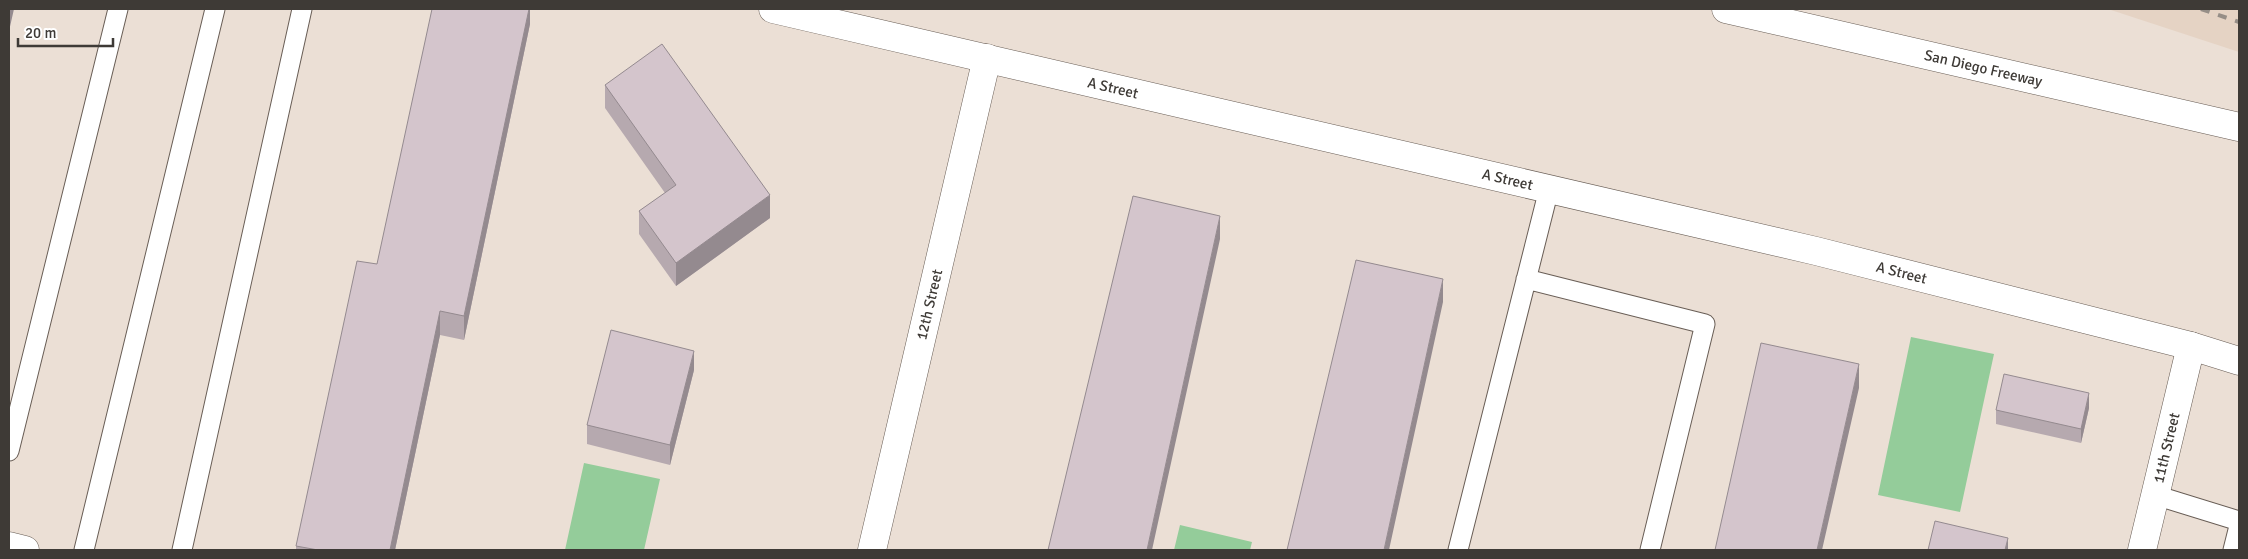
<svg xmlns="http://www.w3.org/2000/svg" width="2248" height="559" viewBox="0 0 2248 559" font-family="Signika,sans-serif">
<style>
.built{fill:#e5d3c4}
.green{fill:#94cc9a}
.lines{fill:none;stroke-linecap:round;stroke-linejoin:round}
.lane-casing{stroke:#685d55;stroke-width:21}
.street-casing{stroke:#685d55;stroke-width:29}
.secondary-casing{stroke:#685d55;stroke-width:29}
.highway-casing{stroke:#685d55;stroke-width:29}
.lane{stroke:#fff;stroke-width:19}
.street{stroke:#fff;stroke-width:28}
.secondary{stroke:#fff;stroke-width:28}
.highway{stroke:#fff;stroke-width:28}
.rail{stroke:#968e87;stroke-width:4;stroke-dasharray:9 9;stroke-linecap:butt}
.wall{fill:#b6a9af}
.shaded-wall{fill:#948a8f}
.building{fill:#d4c5cc;stroke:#948a8f}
.labels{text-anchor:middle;stroke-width:5;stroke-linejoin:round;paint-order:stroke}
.street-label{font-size:15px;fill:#3e3a36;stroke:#fff}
</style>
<rect width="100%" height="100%" fill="#ebdfd5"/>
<path class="built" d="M2108 9H2239V52Z"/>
<path class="green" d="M1911 337 1994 354 1960 512 1878 495Z
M584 463 660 479 644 550H565Z
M1180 525 1252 542 1250 550H1174Z"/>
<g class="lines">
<g class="lane-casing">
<path id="lane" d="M1526 279 1705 324 1650 550
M9 451 118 9
M2155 495 2239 521
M84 550 215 9
M182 550 302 9
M1458 550 1549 189
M2233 550 2239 526"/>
</g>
<g class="street-casing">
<g id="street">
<path d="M9 546 25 550"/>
<path id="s1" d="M2142 550 2191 346"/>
</g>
</g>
<g class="secondary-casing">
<g id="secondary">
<path id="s2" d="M773 9 1816 251 2191 346 2239 361"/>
<path id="s3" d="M872 550 987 58"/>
</g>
</g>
<g class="highway-casing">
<g id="highway">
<path id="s4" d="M1726 9 2239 127"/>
</g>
</g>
<use href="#lane" class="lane"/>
<use href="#street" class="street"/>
<use href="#secondary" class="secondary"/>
<use href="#highway" class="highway"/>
<path class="rail" d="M2201 9 2239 22"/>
</g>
<path class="wall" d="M530 9V24L464 340 440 335 395 550H296V546L377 264Z
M605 85 770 218 676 286 639 234V211L665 193 605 108Z
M694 370 670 465 587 444V425Z
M2089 408 2081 443 1996 424V410Z"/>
<path class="shaded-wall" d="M9 9H14L9 31Z
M529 9H530V24L464 340V316Z
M770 195V218L676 286V263Z
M1220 216V239L1152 550H1147Z
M1443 279V302L1389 550H1384Z
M440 311V335L395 550H390Z
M694 351V370L670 465V445Z
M1859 364V388L1822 550H1817Z
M2089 393V408L2081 443V429Z
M2008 538V550H2005Z"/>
<path class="building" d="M432 9H529L464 316 440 311 390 550H318L296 546 357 261 377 264Z
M662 44 770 195 676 263 639 211 676 185 605 85Z
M1133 196 1220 216 1147 550H1048Z
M1356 260 1443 279 1384 550H1287Z
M611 330 694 351 670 445 587 425Z
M1761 343 1859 364 1817 550H1715Z
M2004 374 2089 393 2081 429 1996 410Z
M1935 521 2008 538 2005 550H1928Z"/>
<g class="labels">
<g class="street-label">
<text dy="5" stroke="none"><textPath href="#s4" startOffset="264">San Diego Freeway</textPath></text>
<text dy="5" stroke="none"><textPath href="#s2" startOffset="349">A Street</textPath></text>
<text dy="5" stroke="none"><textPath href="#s2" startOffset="754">A Street</textPath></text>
<text dy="5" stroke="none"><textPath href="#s2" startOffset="1159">A Street</textPath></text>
<text dy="5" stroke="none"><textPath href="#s3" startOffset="252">12th Street</textPath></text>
<text dy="5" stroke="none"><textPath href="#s1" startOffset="105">11th Street</textPath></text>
</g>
</g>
<rect width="2248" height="559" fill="none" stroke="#3e3a36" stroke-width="20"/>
<path d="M18 38v8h95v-8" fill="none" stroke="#3e3a36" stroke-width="2.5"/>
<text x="25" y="38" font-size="15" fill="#3e3a36" stroke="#ffffff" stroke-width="4" paint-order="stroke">20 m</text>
</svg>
